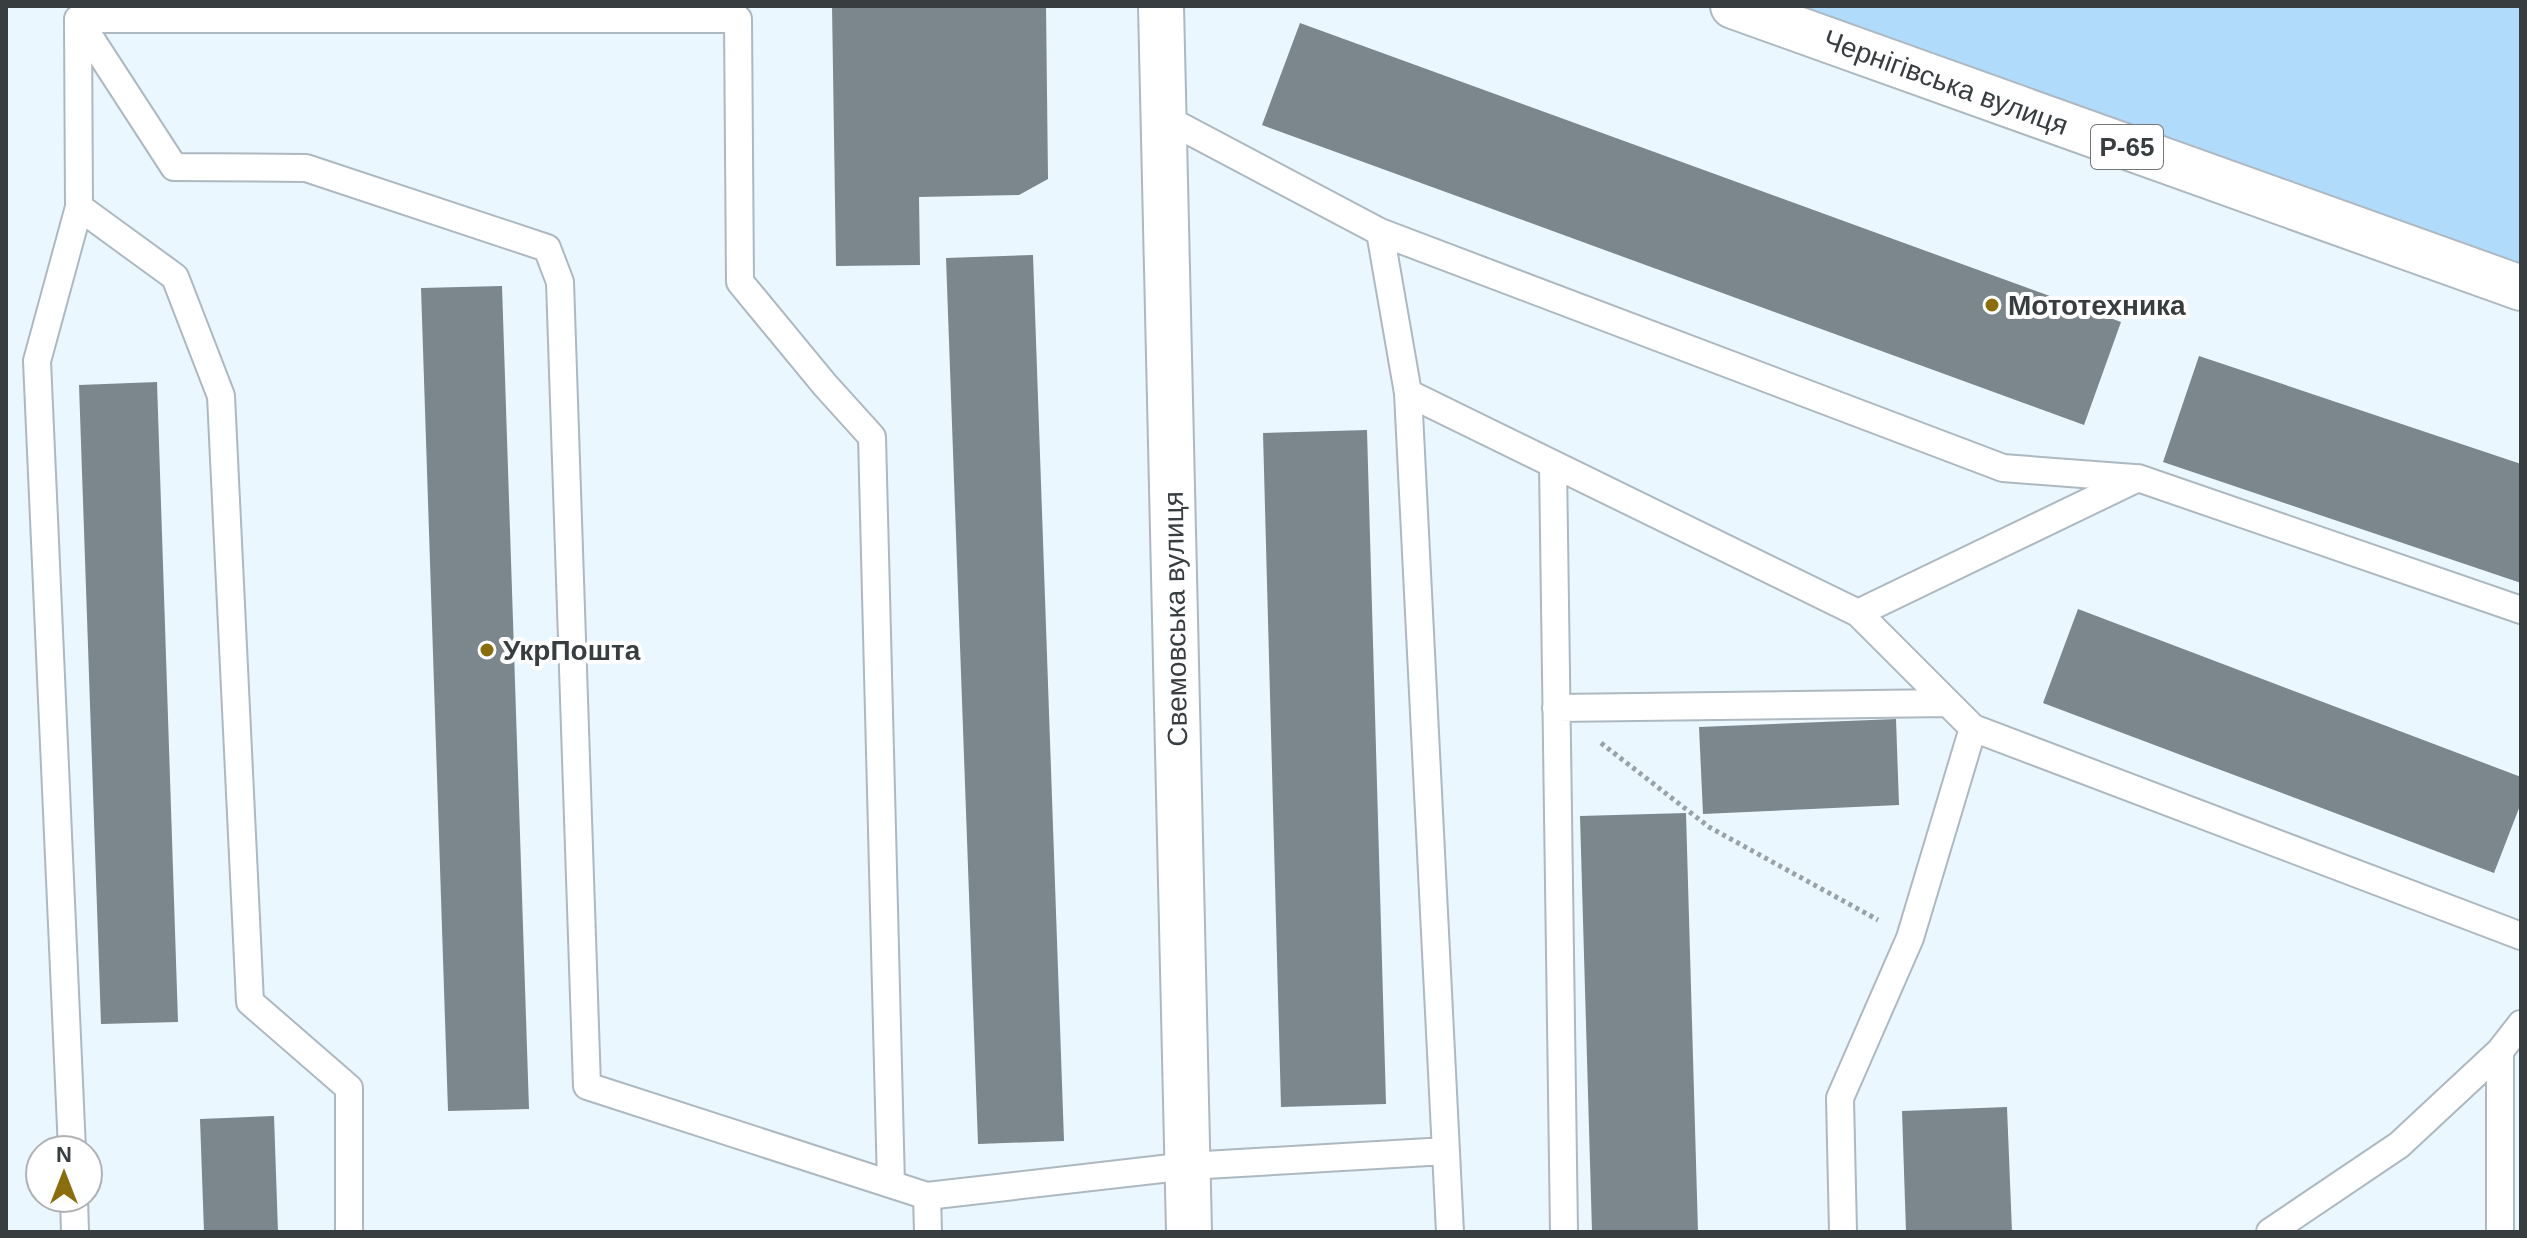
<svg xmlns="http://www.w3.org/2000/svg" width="2527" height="1238" viewBox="0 0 2527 1238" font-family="Arial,sans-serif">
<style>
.green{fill:#b1dbfa}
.building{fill:#7b868d}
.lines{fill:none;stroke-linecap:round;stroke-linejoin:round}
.lane-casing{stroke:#adb8c0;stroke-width:30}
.street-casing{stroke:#adb8c0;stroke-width:48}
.primary-casing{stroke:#adb8c0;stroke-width:48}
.path{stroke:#99a2a8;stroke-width:5;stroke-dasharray:4 4;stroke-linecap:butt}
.lane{stroke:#fff;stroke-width:26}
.street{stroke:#fff;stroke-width:44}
.primary{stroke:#fff;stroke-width:44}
.poi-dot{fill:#8a6d0c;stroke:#fff;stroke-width:3}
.labels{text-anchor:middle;stroke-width:8;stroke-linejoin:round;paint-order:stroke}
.shield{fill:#fff;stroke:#747779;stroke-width:2}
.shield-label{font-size:26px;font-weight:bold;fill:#383d40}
.street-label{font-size:28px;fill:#383d40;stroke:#fff}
.poi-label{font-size:28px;font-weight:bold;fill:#383d40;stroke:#fff;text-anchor:start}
</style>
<rect width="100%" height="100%" fill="#ebf7ff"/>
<path class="green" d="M1787 6H2521V269Z"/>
<path class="building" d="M832 6H1046L1048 179 1019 195 919 197 920 265 836 266Z
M1300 23 2121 322 2084 425 1262 125Z
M1033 255 1064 1141 978 1144 946 258Z
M502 286 529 1109 448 1111 421 288Z
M2199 356 2521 464V583L2163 462Z
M157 382 178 1022 101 1024 79 385Z
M1367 430 1386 1104 1281 1107 1263 433Z
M2078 609 2521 777V803L2494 873 2043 703Z
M1896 719 1899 805 1703 814 1699 727Z
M1686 813 1698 1232H1592L1580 816Z
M2007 1107 2012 1232H1906L1902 1111Z
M274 1116 278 1232H204L200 1119Z"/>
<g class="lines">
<g class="lane-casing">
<path id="lane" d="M78 19H738L740 282 825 385 872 437 891 1184
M78 19 174 167 306 168 547 248 560 282 587 1086 927 1196
M1163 117 1380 232 1408 393 1858 613 2138 478 2521 610
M79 207 175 277 221 396 250 1002 349 1088V1232
M1380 232 2003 468 2134 478
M1408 393 1450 1232
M1553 465 1564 1232
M1858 613 1973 728 2521 936
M1556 708 1947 703
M72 1150 37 361 79 207 78 20
M74 1198 75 1232
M928 1232 927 1196 1188 1166 1446 1151
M1843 1232 1840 1098 1910 938 1973 728
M2270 1232 2399 1145 2500 1051 2521 1024
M2500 1232V1051"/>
</g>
<g class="street-casing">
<path id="street" d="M1161 6 1189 1232"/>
</g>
<g class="primary-casing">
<path id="primary" d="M1733 6 2521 288"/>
</g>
<path class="path" d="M1601 743 1709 827 1878 920"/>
<use href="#lane" class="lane"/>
<use href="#street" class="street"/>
<use href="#primary" class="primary"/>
</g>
<g class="poi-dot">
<circle cx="1992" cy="305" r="8"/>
<circle cx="487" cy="650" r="8"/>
</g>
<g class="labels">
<rect class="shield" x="2091" y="125" width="72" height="44" rx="6"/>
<g class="shield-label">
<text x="2127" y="156">Р-65</text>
</g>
<g class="street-label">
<text transform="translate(1946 82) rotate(20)" y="10">Чернігівська вулиця</text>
<text transform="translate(1175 619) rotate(-91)" y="10">Свемовська вулиця</text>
</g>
<g class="poi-label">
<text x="2008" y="315">Мототехника</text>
<text x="503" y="660">УкрПошта</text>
</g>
</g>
<rect width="2527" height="1238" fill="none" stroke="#383d40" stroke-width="16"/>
<g transform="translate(64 1174)"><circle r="38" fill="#ffffff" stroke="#afb1b3" stroke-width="2"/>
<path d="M0-6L14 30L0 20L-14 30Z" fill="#8a6d0c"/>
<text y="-12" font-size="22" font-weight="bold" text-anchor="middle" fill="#383d40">N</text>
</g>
</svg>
